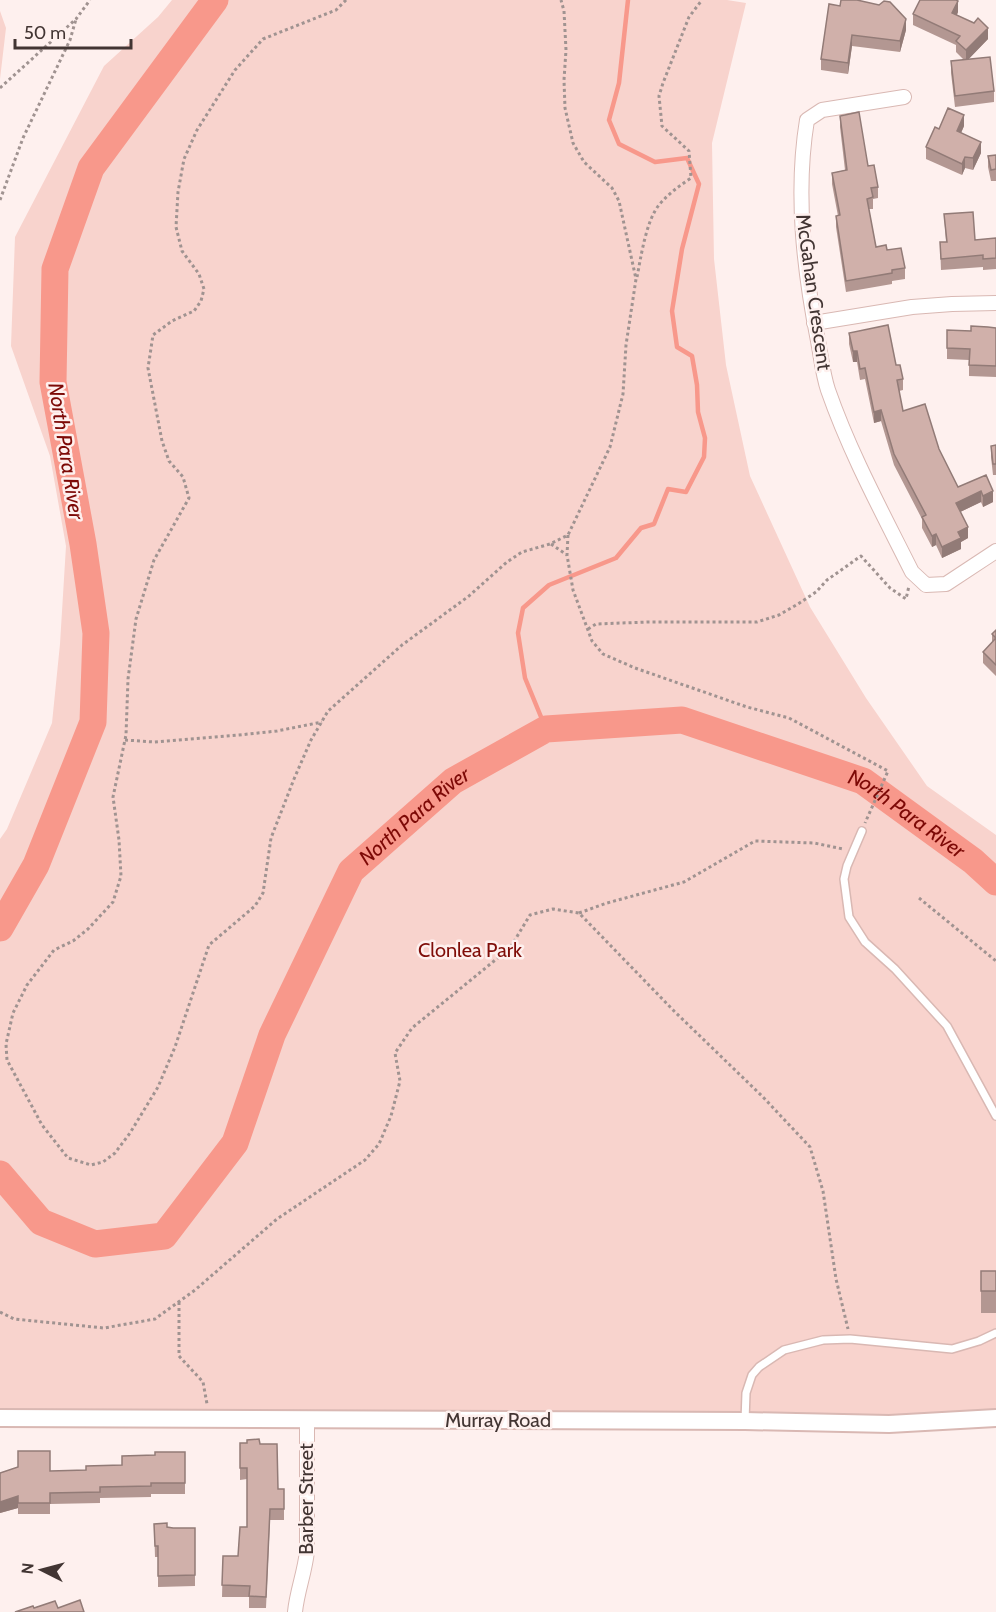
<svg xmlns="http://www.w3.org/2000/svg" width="996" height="1612" viewBox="0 0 996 1612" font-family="Cabin,sans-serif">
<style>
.green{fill:#f8d3cd}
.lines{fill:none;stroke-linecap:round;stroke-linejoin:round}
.stream{stroke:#f8988b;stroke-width:4.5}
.river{stroke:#f8988b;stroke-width:27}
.service-casing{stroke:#d9b8b3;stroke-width:10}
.minor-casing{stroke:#d9b8b3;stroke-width:16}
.tertiary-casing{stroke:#d9b8b3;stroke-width:20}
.path{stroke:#a09391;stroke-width:3;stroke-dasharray:3 3;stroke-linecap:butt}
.service{stroke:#fff;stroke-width:7}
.minor{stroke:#fff;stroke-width:14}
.tertiary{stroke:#fff;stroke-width:16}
.wall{fill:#b39792}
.shaded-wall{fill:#927b77}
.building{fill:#d0b0aa;stroke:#927b77;stroke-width:1.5}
.labels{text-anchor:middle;stroke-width:5;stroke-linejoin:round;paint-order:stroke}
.street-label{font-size:20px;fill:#423533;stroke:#fef0ee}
.park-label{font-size:20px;fill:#7f0d08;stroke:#fef0ee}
.water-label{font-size:21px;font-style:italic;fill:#7d0906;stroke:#fef0ee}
</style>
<rect width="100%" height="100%" fill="#fef0ee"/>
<path class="green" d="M172 0H727L746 3 712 143 714 259 726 365 750 476 810 607 866 698 927 786 996 835V1418H0V839L7 829 52 723 60 644 66 546 50 456 11 346 15 237 104 66 158 17Z
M0 11 6 28 0 79Z"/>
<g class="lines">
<path class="stream" d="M546 729 525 678 518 633 523 608 549 585 616 558 641 528 654 524 668 489 686 492 704 457 705 438 698 412 697 385 692 356 677 347 672 311 682 249 699 184 687 158 655 162 619 144 609 120 619 83 628 0"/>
<g class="river">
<path d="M0 928 36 865 93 722 96 633 83 544 53 382 55 269 91 168 215 0"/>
<path id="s1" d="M0 1174 41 1222 95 1244 164 1236 235 1143 272 1035 351 871 453 781 546 729 682 720 863 781 973 861 996 882"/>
</g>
<g class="service-casing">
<path id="service" d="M862 831 847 866 844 879 849 917 865 942 895 969 947 1026 996 1116
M745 1421 746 1393 752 1375 759 1367 784 1350 823 1340 850 1339 952 1349 979 1341 996 1333"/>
</g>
<g class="minor-casing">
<path id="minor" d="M904 97 822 110 807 120C795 193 804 270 818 341 821 357 823 375 828 390 850 453 882 512 912 572L926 585 946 584 996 551
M814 323 912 307 952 304 996 303
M295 1612C297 1591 305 1572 307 1551V1420"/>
</g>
<g class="tertiary-casing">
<path id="tertiary" d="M0 1418 745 1421 889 1424 996 1418"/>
</g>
<path class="path" d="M346 0 336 10 263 39 235 70 197 130 184 159 178 192 176 227 182 251 199 274 204 289 201 301 194 311 172 321 153 335 148 368 162 441 169 461 183 477 189 498 154 560 136 619 128 679 126 735 113 797 119 840 121 876 113 902 88 929 73 941 54 950 27 985 13 1013 6 1044 7 1060 42 1125 68 1158 91 1165 103 1162 115 1153 130 1133 158 1087 175 1047 209 945 255 906 263 893 271 838 294 779 311 740 328 711 402 645 469 596 507 562 522 552 550 544 568 535 610 447 623 394 626 345 636 279 619 201 612 188 584 162 573 143 565 108 564 80 566 50 564 11 561 0
M0 88 76 19 90 0
M0 200 23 138 70 40 76 19
M637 277C641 257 646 221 659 205 668 194 679 186 691 178L689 151 662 126 659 96 663 83 689 17 702 0
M568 535 567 555 573 590 592 641 603 654 635 668 747 707 789 718 888 771 865 823
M551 544 567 555
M588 629 596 624 648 622H757L779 615 798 604 816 592 827 580 861 556 890 588 906 599 909 586
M125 740 154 742 239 735 277 731 322 722
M919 898 996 961
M579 913 607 903 684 882 755 841 814 843 843 849
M179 1302V1356L203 1382 207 1404
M0 1312 14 1319 104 1328 155 1319 195 1290 277 1219 365 1160 379 1144 391 1116 400 1081 395 1053 412 1028 510 948 530 915 553 909 579 913 674 1011 763 1097 810 1147 823 1191 836 1279 848 1329"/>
<use href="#service" class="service"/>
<use href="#minor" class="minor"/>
<use href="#tertiary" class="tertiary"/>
</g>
<path class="wall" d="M829 4 906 30 900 52 852 46 848 74 821 70V59Z
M958 12 957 15 988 39 968 59 994 91V102L955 107 951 73V61L964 60 956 52V45L913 25V14Z
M840 116 878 187V198L873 199V209H869L876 247 887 250 905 268V279L892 281V284L846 292 836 227V216H838L832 184V173L845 170 840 127Z
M964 126 961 133 981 153 973 170 965 168 962 175 926 159V147L939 129Z
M996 155V181H991L988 167V156Z
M944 214 975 240 996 238V269L983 270V267L941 270 940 242H946Z
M996 328V377L969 376V360L947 359V330L971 331Z
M849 333 896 365 903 379V390L899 391 903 411 939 449 958 487 986 475 993 502 983 507 981 502 960 512 968 538 961 542V549L942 558 936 545 932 547 922 528V519L894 465 881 421 874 423 865 379 860 380 857 362H853L849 344Z
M996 445V475H993L991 457V446Z
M996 630V676L983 663V652L992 642V634Z
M981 1271H996V1313H981Z
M240 1443 260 1444 278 1489H284V1520H270L266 1608H249V1597H222L223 1556H238L247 1527V1479L240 1480Z
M185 1452V1494H151V1497L100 1498V1503L50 1504V1514H18V1508L0 1513V1473L86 1470 122 1465 155 1455Z
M154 1524 173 1528H195V1586L158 1587V1557H155Z"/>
<path class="shaded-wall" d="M958 1V12L952 24V13Z
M906 19V30L900 52V41Z
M988 28V39L966 62V50Z
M852 35V46L848 74V63Z
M964 115V126L957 142V131Z
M981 142V153L973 170V158Z
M965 157V168L962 175V164Z
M853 351H857V362H853Z
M881 410V421L874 423V412Z
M981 491V502L956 514V503Z
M993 491V502L983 507V496Z
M968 527V538L961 542V549L942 558V547L958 532Z
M936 534V545L932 547V536Z
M18 1496V1508L0 1513V1502Z"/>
<path class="building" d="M841 0H857L879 5 884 1 890 2 906 19 900 41 852 35 848 63 821 59 829 4 840 6Z
M920 0H956L958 1 952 13 974 23 978 18 988 28 966 50 956 41 960 36 913 14Z
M990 57 994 91 955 96 951 61Z
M948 108 964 115 957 131 981 142 973 158 965 157 962 164 926 147 935 127 939 129Z
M859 112 868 166 874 165 878 187 871 188 873 197 867 199 876 247 886 245 887 250 901 248 905 268 892 270V273L846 281 836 216 840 215 832 173 847 170 840 116Z
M996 155V169L991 170 988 156Z
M973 212 975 240 996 238V258L983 259V255L941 259 940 242H947L944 214Z
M888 325 896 365H900L903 379 897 380 903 411 925 404 939 449 958 487 986 475 993 491 983 496 981 491 956 503 968 527 958 532 961 538 942 547 936 534 932 536 922 517 926 515 894 454 881 410 874 412 865 368 860 369 857 351H853L849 333Z
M971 326 988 327 996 328V366L969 365 970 349 947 348V330L971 331Z
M996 445V464H993L991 446Z
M996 630V665L983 652 996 638 992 634Z
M981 1271H996V1291H981Z
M259 1439 260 1444H277L278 1489H284V1509H270L266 1597 249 1596 250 1586 222 1585 223 1556H238L240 1527H247V1468H240V1443H247V1440Z
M18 1451H50V1471L86 1470V1466L122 1465V1456L155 1455V1452H185V1483H151V1486L100 1487V1492L50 1493V1503H18V1496L0 1502V1473L18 1467Z
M167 1523V1527L173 1528H195V1575L158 1576V1546H155L154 1524Z
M80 1600 84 1612H15L33 1606 34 1608 55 1601 58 1608Z"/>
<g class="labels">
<g class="street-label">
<text transform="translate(814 292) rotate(82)" y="7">McGahan Crescent</text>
<text x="498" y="1427">Murray Road</text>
<text transform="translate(306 1499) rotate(-90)" y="7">Barber Street</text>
</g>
<g class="park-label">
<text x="470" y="957">Clonlea Park</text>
</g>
<g class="water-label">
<text transform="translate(66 451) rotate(81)" y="7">North Para River</text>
<text dy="7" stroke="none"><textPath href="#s1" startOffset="688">North Para River</textPath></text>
<text dy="7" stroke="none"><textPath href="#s1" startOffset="1228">North Para River</textPath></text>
</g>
</g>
<g transform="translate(42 1570) rotate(276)" stroke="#fef0ee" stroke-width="4.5" paint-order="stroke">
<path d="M0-4.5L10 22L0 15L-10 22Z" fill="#423533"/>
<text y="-9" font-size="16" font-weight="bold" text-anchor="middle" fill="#423533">N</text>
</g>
<path d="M15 39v9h116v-9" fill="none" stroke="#423533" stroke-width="3"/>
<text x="24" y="39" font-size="18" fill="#423533" stroke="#fef0ee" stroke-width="4.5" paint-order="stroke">50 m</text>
</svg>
